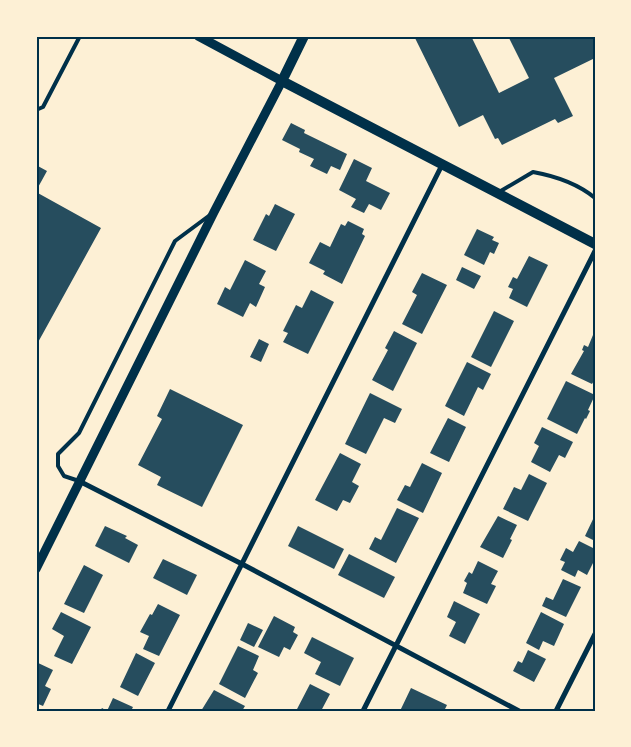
<svg xmlns="http://www.w3.org/2000/svg" width="631" height="747" viewBox="0 0 631 747" font-family="'IBM Plex Serif',serif">
<style>
.building{fill:#264d5e}
.lines{fill:none;stroke-linecap:round;stroke-linejoin:round}
.service{stroke:#003049;stroke-width:4}
.minor{stroke:#003049;stroke-width:5}
.tertiary{stroke:#003049;stroke-width:9}
.secondary{stroke:#003049;stroke-width:10}
.neatline{fill:none;stroke:#003049;stroke-width:2}
</style>
<rect width="100%" height="100%" fill="#fdf0d5"/>
<path class="building" d="M414 36H471L499 93 529 78 508 36H595V58L554 78 573 116 558 123 555 119 502 145 498 138 495 139 483 115 459 127Z
M291 123 305 130 304 133 347 154 340 170 331 166 327 174 310 166 314 159 299 152 300 149 282 140Z
M354 159 372 168 366 181 390 193 381 210 369 204 364 213 351 207 356 199 339 190Z
M36 165 47 171 36 191Z
M36 192 101 228 36 346Z
M275 204 295 214 276 251 253 240 266 214 269 216Z
M348 221 364 229 362 234 365 236 342 284 323 274 325 271 309 263 320 242 330 247 341 224 345 226Z
M477 229 494 237 492 240 499 243 494 254 490 252 484 265 464 255Z
M529 256 548 265 527 307 509 298 513 289 508 287 513 277 517 279Z
M245 260 266 271 259 284 265 287 256 307 250 303 243 317 217 304 225 287 230 290Z
M462 267 481 276 474 289 456 280Z
M422 273 447 285 422 334 402 324 417 295 412 292Z
M311 290 334 302 308 354 283 342 288 333 283 331 296 305 302 308Z
M494 311 514 321 491 367 471 357Z
M394 331 417 343 393 391 372 380 388 350 385 348Z
M593 335 595 336V379L592 384 571 374 584 351 582 350 584 345 588 347Z
M259 339 269 344 261 362 250 357Z
M467 362 491 374 483 390 478 387 464 416 445 406Z
M566 381 595 395 588 410 590 411 586 419 585 418 577 434 547 419Z
M170 389 243 425 202 507 157 485 161 477 138 465 162 419 157 416Z
M370 393 402 409 395 423 384 418 366 454 345 444Z
M448 418 466 427 449 462 430 453Z
M542 427 573 442 565 458 559 455 550 472 531 462 539 446 534 443Z
M340 453 361 464 352 482 359 486 350 503 343 500 337 511 315 500Z
M422 463 442 473 423 513 397 500 405 485 410 487Z
M529 474 547 483 528 521 503 509 514 487 521 490Z
M397 508 419 518 396 563 369 549 375 537 381 540Z
M595 515V541L585 536Z
M498 516 517 525 510 539 512 540 503 558 480 547Z
M105 526 127 536 125 538 138 545 129 563 95 546Z
M298 526 344 549 334 569 288 546Z
M579 541 595 549V559L587 575 578 570 575 577 561 570 565 562 560 560 566 548 573 552Z
M349 554 395 577 384 598 338 575Z
M163 559 197 575 187 595 153 578Z
M478 561 498 571 491 584 496 586 487 604 463 593 467 583 464 581 469 572 472 574Z
M84 565 103 575 84 613 64 604Z
M563 579 581 587 566 617 542 606 546 597 553 600Z
M454 601 480 614 465 644 449 636 456 622 447 617Z
M158 604 180 615 159 656 143 649 149 636 140 632 150 614 152 615Z
M61 612 91 627 72 664 54 656 64 636 52 629Z
M541 612 564 624 554 646 543 641 539 650 526 643Z
M274 616 295 627 293 632 298 635 290 650 284 647 279 657 258 647Z
M248 623 263 630 254 647 240 640Z
M312 637 354 658 340 686 315 674 321 662 304 653Z
M238 646 259 656 253 670 258 673 245 698 219 684Z
M528 650 546 659 534 682 513 671 518 661 522 663Z
M136 653 155 663 138 696 120 687Z
M36 662 53 670 45 686 51 689 43 706 36 703Z
M310 684 330 694 321 711H296Z
M411 688 447 705 444 711H400Z
M214 690 245 706 242 711H201Z
M113 698 133 707 131 711H100L102 708 107 711Z"/>
<g class="lines">
<path class="service" d="M36 110 43 107 80 36
M499 192 533 172C555 176 577 183 595 198
M79 481 64 476 58 466V454L79 433 175 241 210 215"/>
<path class="minor" d="M81 482 242 564 519 711
M168 711 442 165
M363 711 595 251
M556 711 595 634"/>
<path class="tertiary" d="M36 569 214 212 282 81 198 36"/>
<path class="secondary" d="M304 36 282 81 595 244"/>
</g>
<rect width="631" height="747" fill="none" stroke="#fdf0d5" stroke-width="75"/>
<rect x="38" y="38" width="556" height="672" class="neatline"/>
</svg>
